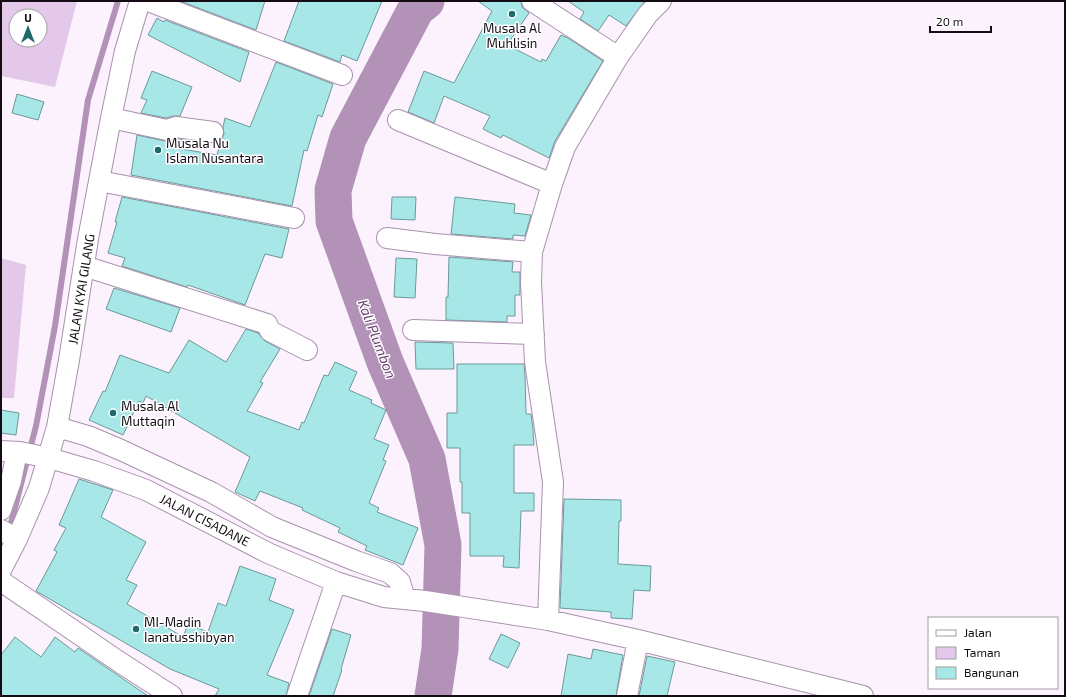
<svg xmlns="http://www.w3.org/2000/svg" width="1066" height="697" viewBox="0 0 1066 697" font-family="'Exo 2',sans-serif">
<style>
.green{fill:#e4c8e9;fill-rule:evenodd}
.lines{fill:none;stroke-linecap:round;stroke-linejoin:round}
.stream{stroke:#b292b7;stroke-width:6}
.river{stroke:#b292b7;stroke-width:37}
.building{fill:#a7e7e7;stroke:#6b9998}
.minor-casing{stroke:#a991ad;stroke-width:22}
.minor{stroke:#fff;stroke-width:20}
.poi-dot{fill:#1e6a6b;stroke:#fff;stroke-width:1.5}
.labels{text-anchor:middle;stroke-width:3;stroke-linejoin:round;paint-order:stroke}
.poi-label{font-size:13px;fill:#140b15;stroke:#fff;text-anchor:start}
.street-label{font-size:13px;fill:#140b15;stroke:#fff}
.water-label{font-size:14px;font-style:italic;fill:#6a3f71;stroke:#fff}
</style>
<rect width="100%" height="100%" fill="#fcf2fe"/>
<path class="green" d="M1 1H77L55 87 1 76ZM16 16H40V40H16Z
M1 258 26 265 14 398H1Z"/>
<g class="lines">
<path class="stream" d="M7 530 11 523 36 426 55 326 88 100 118 1"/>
<path class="river" d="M426 1 416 9 348 138 333 190 334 221 385 362 427 459 443 545 440 649 433 696"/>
</g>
<path class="building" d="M180 1H265L256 30Z
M299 1H382L357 61 342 55 340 62 284 41Z
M478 1H521L522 7 529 13 507 45 541 62 542 59 546 61 561 35 568 38 603 61 555 141 549 158 503 135 501 138 483 129 490 116 444 96 434 123 408 112 424 71 454 83 492 11Z
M568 1H645L626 26 609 15 598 31 580 19 584 12Z
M157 18 164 22 165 20 249 52 240 82 148 35Z
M276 62 333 84 322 117 318 115 307 151 304 150 292 206 131 175 137 135 165 141 177 139 184 140 182 149 217 155 221 140 224 134 223 127 225 118 250 127Z
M152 71 192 87 180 116H173L166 118 141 113 147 100 141 98Z
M17 94 44 102 38 120 12 113Z
M122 197 289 229 282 258 265 254 245 305 188 285 187 287 122 266 125 258 108 253 117 222H115Z
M392 197H416L415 220 391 219Z
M455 197 515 204 514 213 531 215 525 236 513 235V239L451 234Z
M449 257 513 262 512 272H520V295H515V316H507V322L446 320V297H448Z
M396 258 417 259 415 298 394 297Z
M114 288 180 308 171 332 106 309Z
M246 329 258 333 265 341 280 349 260 382 263 383 247 411 299 430 302 422 304 423 324 375 328 376 335 362 357 372 349 390 372 400 371 403 386 410 374 439 389 445 383 460 386 461 369 503 379 508 377 512 418 528 403 565 365 550 367 546 338 532 340 528 302 510 303 508 260 491 255 501 235 492 250 457 146 396 143 403 139 401 123 435 89 420 103 391 105 392 120 355 169 373 189 340 226 362Z
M415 342 453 343 454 369H416Z
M457 364H524L525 375 526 414H531L533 429 534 445H514V493H534V511H521L519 568 503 567 504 556H470V513H462V482H460V448H447V413H457Z
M1 410 19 413 16 435 1 433Z
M79 479 113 490 101 517 146 542 126 580 137 585 127 604 183 637 188 624 208 632 218 603 226 606 240 566 276 579 269 600 294 610 267 675 289 683 286 696H215L219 689 170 669 36 591 57 552 54 550 66 528 59 525Z
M564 499 621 500V521H619L618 564 651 566 650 591 634 590 632 619 611 618V612L560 608Z
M332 629 351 635 341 669 342 670 333 696H309Z
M501 634 520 643 508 668 489 659Z
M15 637 41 657 55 637 75 652 78 648 148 696H1V655Z
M593 649 623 655 616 696H561L568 654 591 659Z
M647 656 675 662 667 696H639Z"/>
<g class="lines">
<g class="minor-casing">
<path id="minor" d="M148 1 342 75
M532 1 618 57
M111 118 167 130 176 127 213 132
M398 120 552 184
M99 181 294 218
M387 238 435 244 532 252
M84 266 267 324 270 331 307 350
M413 330 534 334
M57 427 88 436 121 450 211 492 272 527 356 561 390 573 400 582 405 599
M1 451 20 452 49 458 94 471 146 490 268 553 336 582 384 597 425 601 548 620 638 640 863 696
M1 510 11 481 17 452
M1 530 17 539
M1 570 17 539 39 488 57 427 69 360 88 239 111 118 125 51 140 1
M1 581 121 663 172 696
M548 620 553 482 535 362 531 282 532 252 552 184 565 147 618 57 648 14 661 1
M297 696 336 582
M627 696 638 640"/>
</g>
<use href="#minor" class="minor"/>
</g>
<g class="poi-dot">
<circle cx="512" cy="14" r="4"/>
<circle cx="158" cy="150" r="4"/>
<circle cx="113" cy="413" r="4"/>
<circle cx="136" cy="629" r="4"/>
</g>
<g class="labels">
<g class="poi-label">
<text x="512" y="33" text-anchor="middle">Musala Al<tspan x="512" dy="15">Muhlisin</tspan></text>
<text x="166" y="148">Musala Nu<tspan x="166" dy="15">Islam Nusantara</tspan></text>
<text x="121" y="411">Musala Al<tspan x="121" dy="15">Muttaqin</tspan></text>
<text x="144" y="627">MI-Madin<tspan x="144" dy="15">Ianatusshibyan</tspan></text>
</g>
<g class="street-label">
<text transform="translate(81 289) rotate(-81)" y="5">JALAN KYAI GILANG</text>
<text transform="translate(205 520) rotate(27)" y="5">JALAN CISADANE</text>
</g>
<g class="water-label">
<text transform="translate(377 339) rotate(69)" y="5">Kali Plumbon</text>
</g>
</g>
<rect width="1066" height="697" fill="none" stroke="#140b15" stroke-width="4"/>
<rect x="928" y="617" width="130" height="72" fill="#ffffff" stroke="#a19da1"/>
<rect x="936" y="630" width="20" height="6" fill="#ffffff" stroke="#a19da1"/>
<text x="964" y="637" font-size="12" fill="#140b15">Jalan</text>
<rect x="936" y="647" width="20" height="12" fill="#e4c8e9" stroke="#a19da1"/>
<text x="964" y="657" font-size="12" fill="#140b15">Taman</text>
<rect x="936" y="667" width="20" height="12" fill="#a7e7e7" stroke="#a19da1"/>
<text x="964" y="677" font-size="12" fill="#140b15">Bangunan</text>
<g transform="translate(28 28)"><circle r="19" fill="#ffffff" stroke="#a19da1"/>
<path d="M0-3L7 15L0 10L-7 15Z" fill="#1e6a6b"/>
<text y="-6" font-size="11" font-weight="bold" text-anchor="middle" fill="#140b15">U</text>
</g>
<path d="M930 26v6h61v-6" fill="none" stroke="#140b15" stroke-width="2"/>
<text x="936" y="26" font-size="12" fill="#140b15" stroke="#ffffff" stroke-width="3" paint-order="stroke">20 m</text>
</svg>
